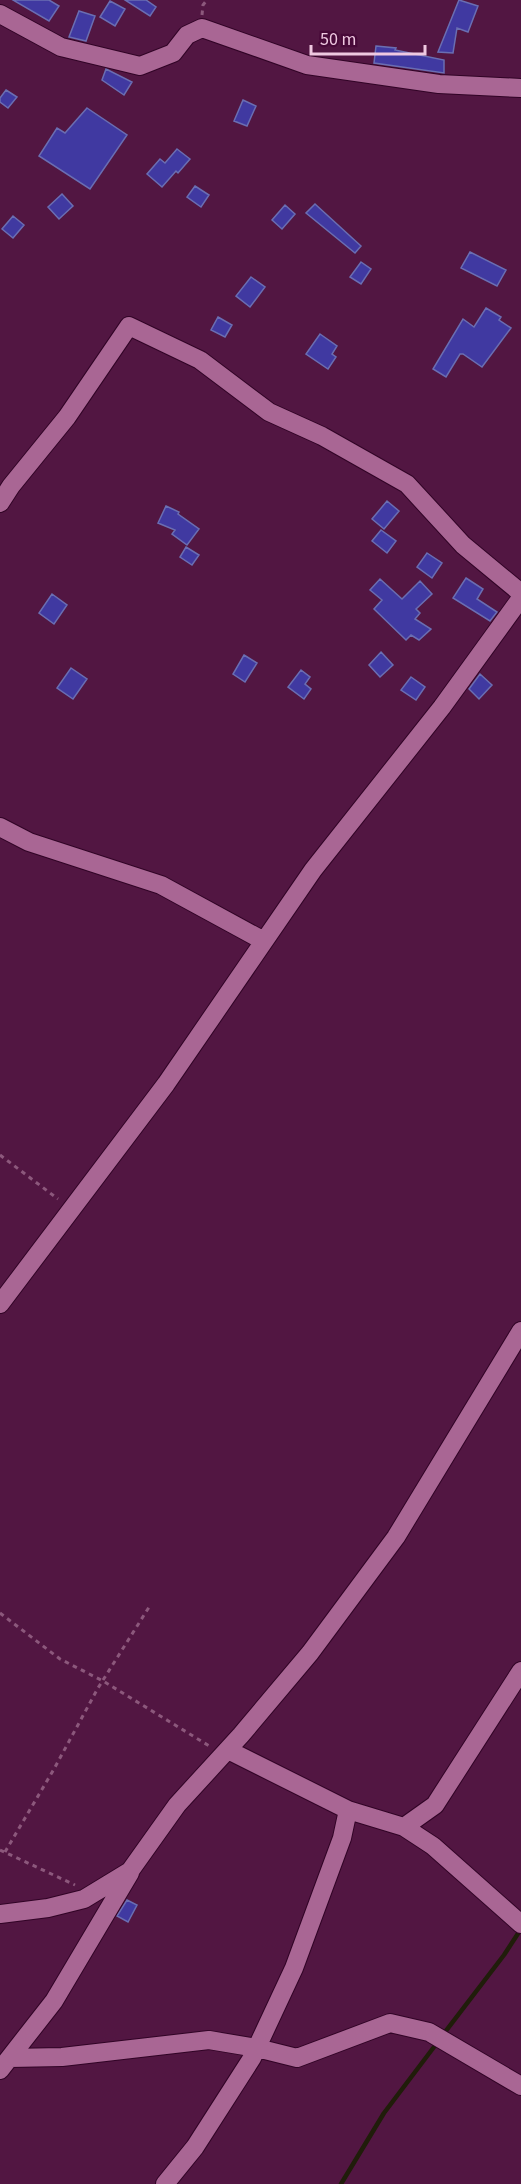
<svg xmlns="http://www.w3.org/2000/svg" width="521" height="2184" viewBox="0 0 521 2184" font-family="'Source Sans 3',sans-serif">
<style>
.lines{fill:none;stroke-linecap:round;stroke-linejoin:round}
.stream{stroke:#201d0a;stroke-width:4.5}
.building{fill:#4039a1;stroke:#6a6eb2;stroke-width:1.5}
.minor-casing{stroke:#310426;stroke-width:20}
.path{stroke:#8c587c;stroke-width:3;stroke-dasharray:4.5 4.5;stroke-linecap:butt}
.minor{stroke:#a96694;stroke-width:18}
</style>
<rect width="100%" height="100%" fill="#521642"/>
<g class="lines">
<path class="stream" d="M442 2036 504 1955 519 1932
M341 2184 384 2113 437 2043"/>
</g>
<path class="building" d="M13 0H49L59 6 49 21Z
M125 0H146L156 7 150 16Z
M459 0 478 6 468 32 457 28 453 53 438 52Z
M110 1 125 9 115 26 100 17Z
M79 11 95 16 86 41 69 37Z
M376 46 396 48 395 50 444 60V73L374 63Z
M106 69 132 82 124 95 102 80Z
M6 90 17 97 8 108 0 102V98Z
M243 100 256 106 247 126 234 121Z
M87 108 127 135 90 189 39 156 57 128 65 133Z
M177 149 190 159 178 173 176 171 162 187 147 174 160 159 165 163Z
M195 186 209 195 201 207 187 197Z
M62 194 73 206 59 219 48 207Z
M315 204 361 246 355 253 306 213Z
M285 205 295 214 282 229 272 220Z
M13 216 24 225 13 238 2 229Z
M470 252 506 270 497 286 461 268Z
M361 262 371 269 361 284 350 277Z
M251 277 265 287 250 307 236 296Z
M486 308 501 317 499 320 511 328 482 367 463 354H460L446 377 433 369 463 319 474 327Z
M218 317 232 325 225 337 211 330Z
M320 334 337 346 332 354 336 357 328 369 306 354Z
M387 501 399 511 384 529 372 519Z
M166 506 179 512 178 514 199 529 187 545 172 534 175 530 158 523Z
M381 530 396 541 387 553 372 541Z
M186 547 199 555 192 565 180 557Z
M427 553 442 563 432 578 417 567Z
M466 578 483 589 477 599 497 612 490 621 453 598Z
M380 579 402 599 420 581 432 594 416 609 420 613 415 619 431 629 419 640 411 635 406 640 374 609 382 600 370 590Z
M52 594 67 605 54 624 39 613Z
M381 652 393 665 380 677 369 665Z
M244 655 257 663 245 682 233 674Z
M71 668 87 679 73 699 57 688Z
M301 670 310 677 305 684 311 689 304 699 288 687Z
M480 674 492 685 479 699 469 689Z
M411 677 425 687 416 700 401 690Z
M127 1900 137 1905 128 1922 117 1916Z"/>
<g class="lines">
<g class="minor-casing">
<path id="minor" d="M0 14 61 47 140 66 173 53 187 35 202 28 307 65 439 84 521 88
M0 503 11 486 67 417 129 326 200 360 269 412 322 436 407 484 463 545 521 593
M0 827 29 842 161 885 264 941
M0 1304 166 1084 313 870 442 707 521 598
M348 1810 404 1827 433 1846 521 1924
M404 1827 435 1805 521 1671
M0 1914 48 1908 84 1899 130 1871 177 1805 241 1735 310 1653 396 1537 521 1331
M10 2058 62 2057 209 2040 257 2048 297 2058 390 2023 429 2032 521 2086
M0 2070 54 2001 130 1873
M165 2184 195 2147 252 2058 294 1968 342 1838 348 1810 228 1750"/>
</g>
<path class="path" d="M202 15 203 5 207 0
M0 1155 58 1199
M0 1613 60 1659 103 1681 211 1747
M0 1850 75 1885
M5 1852 54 1769 98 1688 151 1604"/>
<use href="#minor" class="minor"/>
</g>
<path d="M311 45v9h114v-9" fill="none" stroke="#efc9e1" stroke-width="3"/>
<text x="320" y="45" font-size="18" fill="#efc9e1" stroke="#470938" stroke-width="4.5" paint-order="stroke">50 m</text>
</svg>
